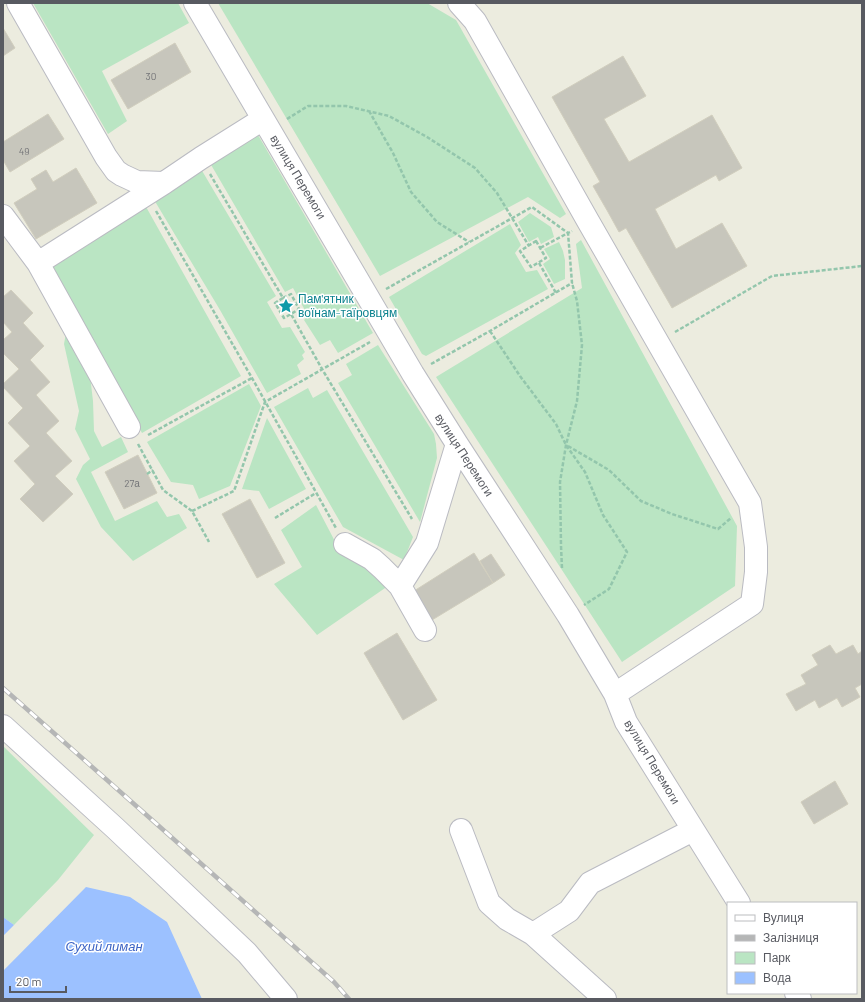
<svg xmlns="http://www.w3.org/2000/svg" width="865" height="1002" viewBox="0 0 865 1002" font-family="Barlow,sans-serif">
<style>
.green{fill:#bae5c3}
.water{fill:#9cc1ff}
.building{fill:#c7c6bc;stroke:#d1cebe}
.lines{fill:none;stroke-linecap:round;stroke-linejoin:round}
.minor-casing{stroke:#babbc2;stroke-width:24}
.path{stroke:#93c6ac;stroke-width:2.5;stroke-dasharray:4 2;stroke-linecap:butt}
.minor{stroke:#fff;stroke-width:22}
.rail-casing{stroke:#b5b6b6;stroke-width:4.5}
.rail{stroke:#fff;stroke-width:3;stroke-dasharray:9;stroke-linecap:butt}
.labels{text-anchor:middle;stroke-width:3;stroke-linejoin:round;paint-order:stroke}
.number-label{font-size:10px;fill:#747578}
.street-label{font-size:12px;fill:#585a61;stroke:#fff}
.culture-label{font-size:12px;fill:#0d838f;stroke:#fff;text-anchor:start}
.water-label{font-size:13px;font-style:italic;fill:#3d64c5;stroke:#fff}
</style>
<rect width="100%" height="100%" fill="#ececdf"/>
<path class="green" d="M33 3H178L189 23 102 71 127 121 108 134Z
M218 3H427L456 20 566 214 560 218 528 197 380 276Z
M258 135 373 333 338 353 330 340 320 345 304 320 308 316 293 288 285 292 210 163Z
M201 169 276 296 267 302 282 328 290 327 305 352 302 355 304 359 297 365 301 374 267 393 220 310 153 198Z
M145 205 241 376 142 433 46 264Z
M530 213 551 227 554 237 541 244 538 237 529 242 518 222Z
M510 224 521 245 515 253 526 272 537 270 548 289 426 356 422 354 389 297Z
M581 240 737 526 735 586 622 662 436 377 582 288 576 244Z
M559 242 563 251 565 260V279L554 284 543 264 550 259 544 249Z
M66 333 89 367 93 401 94 431 102 447 121 437 128 452 91 472 115 521 157 501 167 517 179 514 187 528 133 561 101 527 76 479 83 465 90 459 75 429 79 411 64 344Z
M378 345 434 434 436 444 437 458 420 522 338 383 352 375 346 364Z
M249 384 261 406 230 486 199 499 193 485 171 482 147 442Z
M308 388 313 398 327 390 413 537 404 560 343 527 274 407Z
M267 418 306 489 269 509 259 491 242 489Z
M316 505 340 551 371 570 388 586 317 635 274 584 302 567 281 530Z
M3 746 94 835 58 880 14 925 3 917Z"/>
<path class="water" d="M86 887 130 897 167 922 202 999H3V971Z
M3 917 14 925 3 936Z"/>
<path class="building" d="M3 28 15 48 3 56Z
M175 43 191 72 128 109 111 80Z
M623 56 646 96 604 119 629 162 712 115 742 168 719 181 716 175 655 209 676 249 722 223 747 266 672 308 626 228 619 232 608 212 593 186 600 182 552 97Z
M48 114 64 139 10 172 3 160V142Z
M76 168 97 203 36 239 14 203 37 189 31 179 46 170 53 182Z
M11 290 33 313 23 323 44 346 30 360 50 382 36 395 59 421 46 433 72 461 55 476 73 494 43 522 20 499 35 484 14 461 30 446 8 423 23 408 3 387V384L19 369 3 353V340L12 332 3 322V297Z
M138 455 157 493 124 509 105 472Z
M250 499 285 563 257 578 222 514Z
M474 553 493 583 432 620 414 591Z
M491 554 505 575 493 583 480 561Z
M397 633 437 700 403 720 364 653Z
M830 645 836 654 853 645 858 654 862 651V684L855 688 860 697 842 707 837 698 819 708 815 700 796 711 786 694 806 684 801 675 818 665 812 655Z
M835 781 848 804 814 824 801 802Z"/>
<g class="lines">
<g class="minor-casing">
<path id="minor" d="M18 3 106 157 116 171 122 175 137 182 164 183 201 158 263 119
M195 3 369 299 413 374 457 444 568 615 615 694 626 722 739 903
M459 3 475 21 588 221 750 503 756 547V572L752 604 615 694
M3 216 38 263 129 427
M38 263 164 183
M345 544 372 559 382 568 400 586 425 630
M400 586 427 543 457 444
M3 726 115 828 247 953 286 999
M461 830 489 903 507 919 533 934 605 999
M533 934 569 911 590 883 693 830
M796 993 800 999"/>
</g>
<path class="path" d="M369 111 393 153 411 192 437 222 469 242
M287 119 308 106H346L389 116 427 137 475 168 497 193 529 246
M210 174 283 298 291 294 299 309 291 314 322 369 412 519
M156 211 252 378 336 528
M536 241 546 258 531 267 520 251Z
M539 263 556 293
M386 289 532 207 568 233 572 231
M283 298 275 303 284 318 291 314
M490 331 520 376 556 424 566 445 585 472 603 515 627 552 609 589 584 605
M675 332 772 276 862 266
M431 364 490 331 572 283 568 233 540 248
M148 435 252 378
M138 444 163 490 192 511 209 542
M568 446 609 470 641 501 672 514 718 529 731 518
M147 474 153 470
M192 511 234 491 265 402 370 342
M275 518 316 493
M562 568 561 546 560 482 566 445 577 401 582 345 577 301 572 283"/>
<use href="#minor" class="minor"/>
<g class="rail-casing">
<path id="rail" d="M3 688 160 827 334 982 349 999"/>
</g>
<use href="#rail" class="rail"/>
</g>
<defs>
<g id="sight-bare" transform="scale(1.2)"><path d="M0-6L1.8-2.2L6-1.7L2.9 1.2L3.7 5.4L0 3.3L-3.7 5.4L-2.9 1.2L-6-1.7L-1.8-2.2Z" fill="#0f9aa8" stroke="#fff" stroke-width="2.5" paint-order="stroke"/></g>
</defs>
<g fill-rule="evenodd">
<use href="#sight-bare" x="286" y="306"/>
</g>
<g class="labels">
<g class="number-label">
<text x="151" y="80">30</text>
<text x="24" y="155">49</text>
<text x="132" y="487">27а</text>
</g>
<g class="street-label">
<text transform="translate(298 177) rotate(59)" y="4">вулиця Перемоги</text>
<text transform="translate(464 455) rotate(57)" y="4">вулиця Перемоги</text>
<text transform="translate(652 762) rotate(59)" y="4">вулиця Перемоги</text>
</g>
<g class="culture-label">
<text x="298" y="303">Пам'ятник<tspan x="298" dy="14">воїнам-таїровцям</tspan></text>
</g>
<g class="water-label">
<text x="104" y="951">Сухий лиман</text>
</g>
</g>
<rect width="865" height="1002" fill="none" stroke="#585a61" stroke-width="8"/>
<rect x="727" y="902" width="130" height="92" fill="#ffffff" stroke="#bcbdc0"/>
<rect x="735" y="915" width="20" height="6" fill="#ffffff" stroke="#bcbdc0"/>
<text x="763" y="922" font-size="12" fill="#585a61">Вулиця</text>
<rect x="735" y="935" width="20" height="6" fill="#b5b6b6" stroke="#bcbdc0"/>
<text x="763" y="942" font-size="12" fill="#585a61">Залізниця</text>
<rect x="735" y="952" width="20" height="12" fill="#bae5c3" stroke="#bcbdc0"/>
<text x="763" y="962" font-size="12" fill="#585a61">Парк</text>
<rect x="735" y="972" width="20" height="12" fill="#9cc1ff" stroke="#bcbdc0"/>
<text x="763" y="982" font-size="12" fill="#585a61">Вода</text>
<path d="M10 986v6h56v-6" fill="none" stroke="#585a61" stroke-width="2"/>
<text x="16" y="986" font-size="12" fill="#585a61" stroke="#ffffff" stroke-width="3" paint-order="stroke">20 m</text>
</svg>
